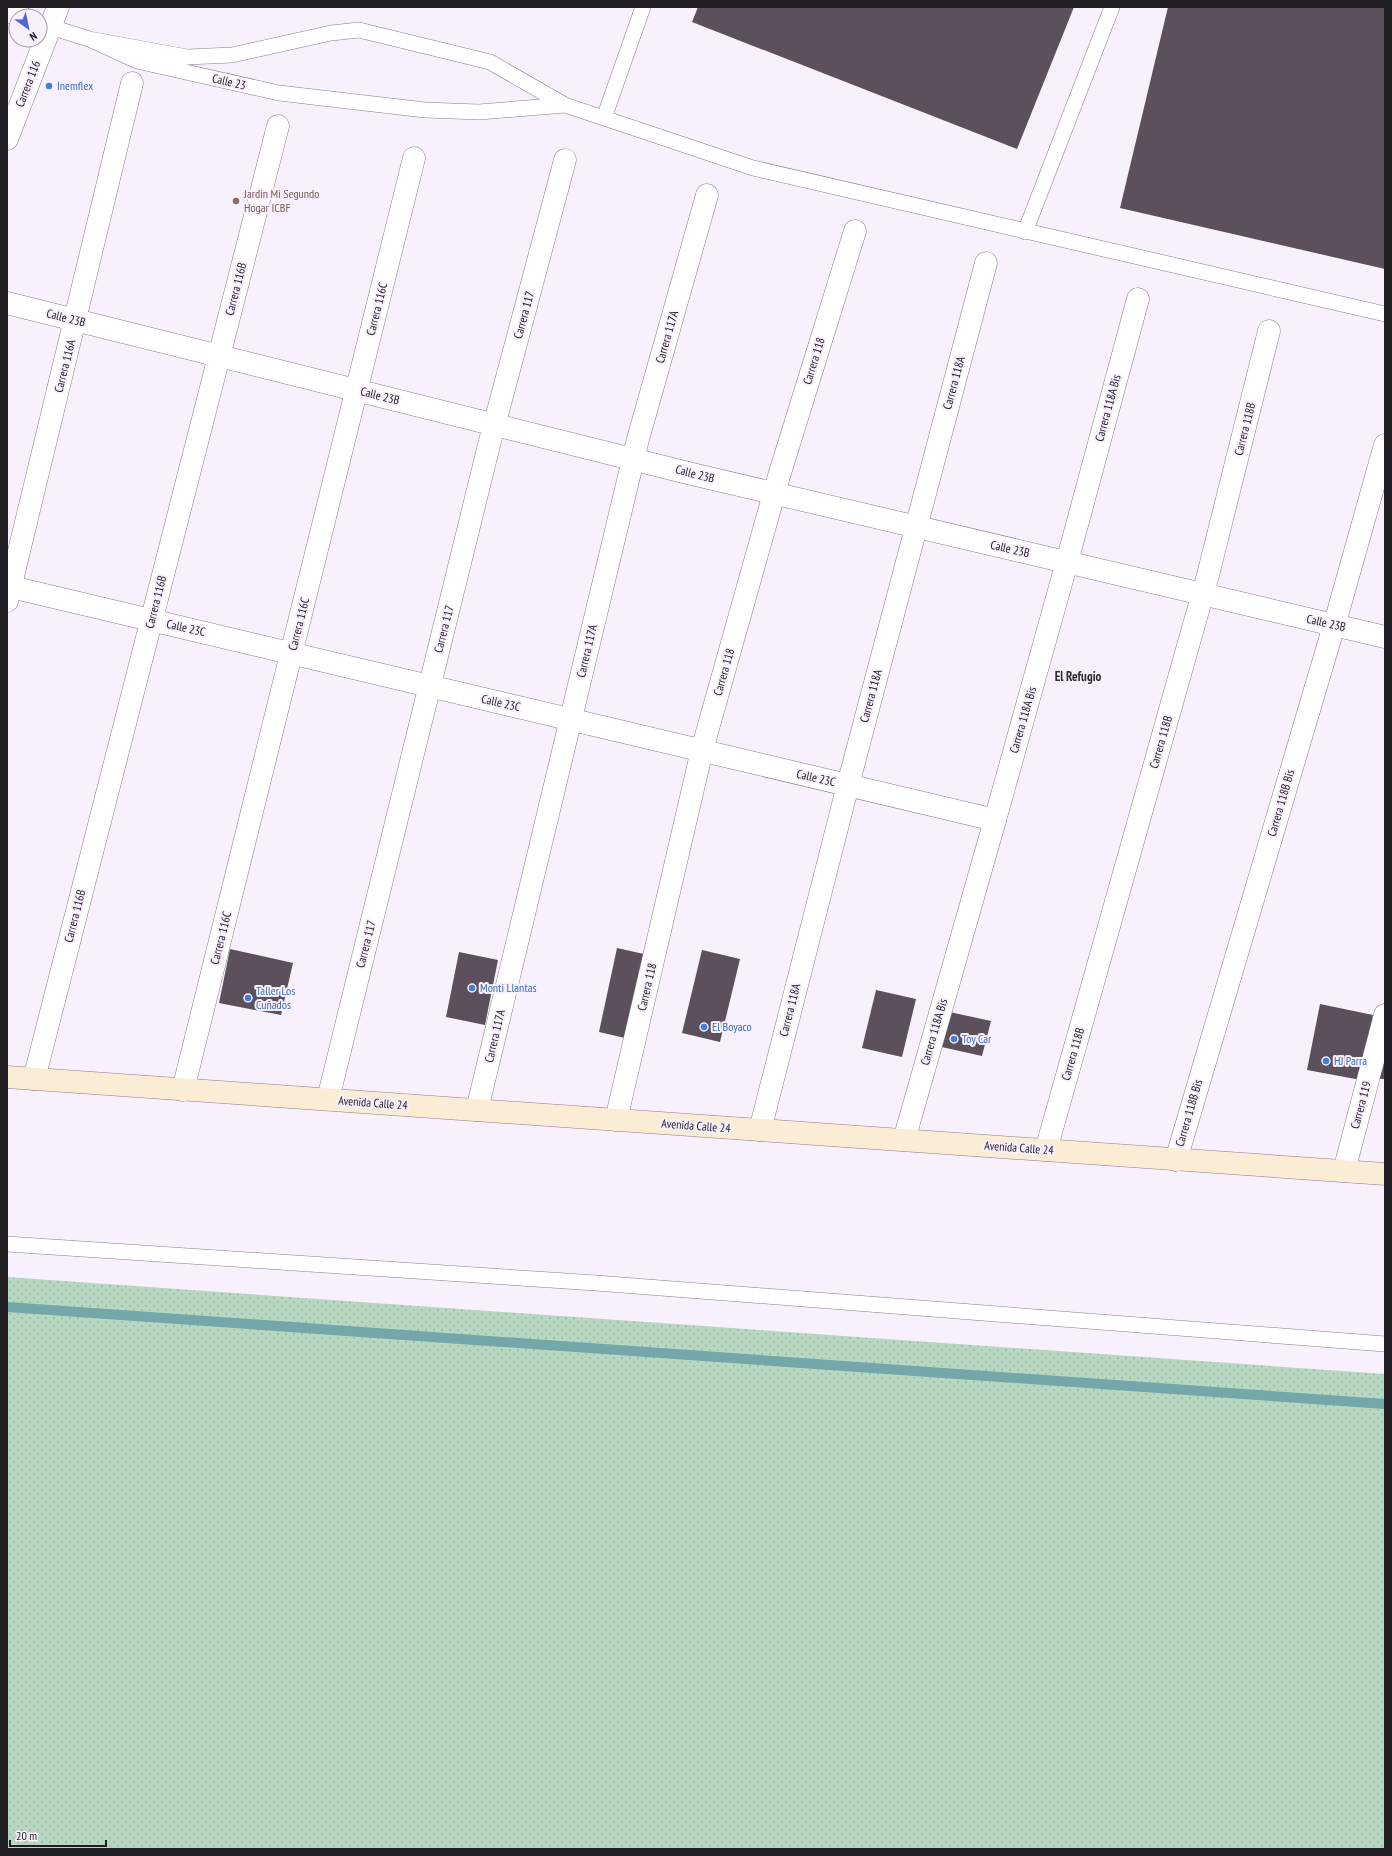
<svg xmlns="http://www.w3.org/2000/svg" width="1392" height="1856" viewBox="0 0 1392 1856" font-family="'PT Sans Narrow',sans-serif">
<style>
.grass{fill:url(#grass-dots)}
.lines{fill:none;stroke-linecap:round;stroke-linejoin:round}
.stream{stroke:#74a7a9;stroke-width:10}
.building{fill:#5b505c}
.service-casing{stroke:#867e8c;stroke-width:16}
.pedestrian-casing{stroke:#867e8c;stroke-width:23}
.minor-casing{stroke:#867e8c;stroke-width:23}
.tertiary-casing{stroke:#867e8c;stroke-width:23}
.secondary-casing{stroke:#867e8c;stroke-width:23}
.service{stroke:#fff;stroke-width:15}
.pedestrian{stroke:#fff;stroke-width:22}
.minor{stroke:#fff;stroke-width:22}
.tertiary{stroke:#fff;stroke-width:22}
.secondary{stroke:#fbecd5;stroke-width:22}
.shop-dot{fill:#3f7fe0;stroke:#f8f0fd;stroke-width:1.5}
.education-dot{fill:#8d6e63;stroke:#f8f0fd;stroke-width:1.5}
.labels{text-anchor:middle;stroke-width:4;stroke-linejoin:round;paint-order:stroke}
.street-label{font-size:12px;fill:#201d23;stroke:#f8f0fd}
.shop-label{font-size:12px;fill:#366cbe;stroke:#f8f0fd;text-anchor:start}
.education-label{font-size:12px;fill:#785e54;stroke:#f8f0fd;text-anchor:start}
.neighbourhood-label{font-size:13px;font-weight:bold;fill:#2f2834;stroke:#f8f0fd}
</style>
<defs>
<pattern id="grass-dots" width="8" height="8" patternUnits="userSpaceOnUse"><rect width="8" height="8" fill="#b7d7c1"/><path d="M2 2h.1M6 6h.1" fill="none" stroke="#9db8a6" stroke-width="1.8" stroke-linecap="round"/></pattern>
</defs>
<rect width="100%" height="100%" fill="#f8f0fd"/>
<path class="grass" d="M7 1277 1385 1374V1849H7Z"/>
<g class="lines">
<path class="stream" d="M7 1307 1385 1404"/>
</g>
<path class="building" d="M698 7H1074L1017 149 692 22Z
M1168 7H1385V269L1120 208Z
M617 948 644 954 625 1038 599 1032Z
M230 949 293 963 281 1015 219 1003Z
M702 950 740 959 720 1042 682 1033Z
M459 952 498 960 485 1025 446 1017Z
M876 990 916 999 902 1057 862 1048Z
M1320 1004 1373 1015 1361 1080 1307 1070Z
M945 1011 991 1021 982 1056 937 1046Z
M1385 1046V1079H1376Z"/>
<g class="lines">
<g class="service-casing">
<path id="service" d="M51 27 89 39 137 61 279 93 425 110 479 112 565 105
M89 39 187 57 232 55 331 33 359 30 490 62 565 105 753 168 1385 314
M604 118 643 7
M1025 232 1112 7
M7 1244 596 1283 1385 1344"/>
</g>
<g class="pedestrian-casing">
<path id="pedestrian" d="M995 820 1067 562"/>
</g>
<g class="minor-casing">
<path id="minor" d="M7 11 20 16
M7 139 58 7
M1067 562 1138 299
M7 586 995 820 904 1140
M7 601 132 83
M34 1079 278 126
M183 1090 414 158
M328 1099 490 441 565 160
M477 1110 638 439 707 195
M616 1120 702 750 779 476 855 231
M760 1130 848 785 986 263
M1046 1150 1208 575 1269 331
M1176 1160 1338 612 1385 445
M1344 1171 1385 1015"/>
</g>
<g class="tertiary-casing">
<path id="tertiary" d="M7 303 692 474 1385 637"/>
</g>
<g class="secondary-casing">
<path id="secondary" d="M7 1077 1385 1174"/>
</g>
<use href="#service" class="service"/>
<use href="#pedestrian" class="pedestrian"/>
<use href="#minor" class="minor"/>
<use href="#tertiary" class="tertiary"/>
<use href="#secondary" class="secondary"/>
</g>
<g class="shop-dot">
<circle cx="49" cy="86" r="4"/>
<circle cx="472" cy="988" r="4"/>
<circle cx="248" cy="998" r="4"/>
<circle cx="704" cy="1027" r="4"/>
<circle cx="954" cy="1039" r="4"/>
<circle cx="1326" cy="1061" r="4"/>
</g>
<circle class="education-dot" cx="236" cy="201" r="4"/>
<g class="labels">
<g class="street-label">
<text transform="translate(229 82) rotate(13)" y="4">Calle 23</text>
<text transform="translate(28 84) rotate(-69)" y="4">Carrera 116</text>
<text transform="translate(236 289) rotate(-76)" y="4">Carrera 116B</text>
<text transform="translate(377 309) rotate(-76)" y="4">Carrera 116C</text>
<text transform="translate(524 315) rotate(-75)" y="4">Carrera 117</text>
<text transform="translate(66 318) rotate(14)" y="4">Calle 23B</text>
<text transform="translate(667 337) rotate(-74)" y="4">Carrera 117A</text>
<text transform="translate(814 361) rotate(-73)" y="4">Carrera 118</text>
<text transform="translate(65 366) rotate(-76)" y="4">Carrera 116A</text>
<text transform="translate(954 383) rotate(-75)" y="4">Carrera 118A</text>
<text transform="translate(380 396) rotate(14)" y="4">Calle 23B</text>
<text transform="translate(1108 408) rotate(-75)" y="4">Carrera 118A Bis</text>
<text transform="translate(1245 429) rotate(-76)" y="4">Carrera 118B</text>
<text transform="translate(695 474) rotate(14)" y="4">Calle 23B</text>
<text transform="translate(1010 549) rotate(13)" y="4">Calle 23B</text>
<text transform="translate(156 602) rotate(-76)" y="4">Carrera 116B</text>
<text transform="translate(1326 623) rotate(13)" y="4">Calle 23B</text>
<text transform="translate(299 624) rotate(-76)" y="4">Carrera 116C</text>
<text transform="translate(186 628) rotate(13)" y="4">Calle 23C</text>
<text transform="translate(444 629) rotate(-76)" y="4">Carrera 117</text>
<text transform="translate(587 651) rotate(-77)" y="4">Carrera 117A</text>
<text transform="translate(724 672) rotate(-74)" y="4">Carrera 118</text>
<text transform="translate(871 696) rotate(-75)" y="4">Carrera 118A</text>
<text transform="translate(501 703) rotate(13)" y="4">Calle 23C</text>
<text transform="translate(1023 720) rotate(-74)" y="4">Carrera 118A Bis</text>
<text transform="translate(1161 742) rotate(-74)" y="4">Carrera 118B</text>
<text transform="translate(816 778) rotate(13)" y="4">Calle 23C</text>
<text transform="translate(1281 803) rotate(-74)" y="4">Carrera 118B Bis</text>
<text transform="translate(75 916) rotate(-76)" y="4">Carrera 116B</text>
<text transform="translate(221 938) rotate(-76)" y="4">Carrera 116C</text>
<text transform="translate(366 944) rotate(-76)" y="4">Carrera 117</text>
<text transform="translate(647 987) rotate(-77)" y="4">Carrera 118</text>
<text transform="translate(790 1010) rotate(-76)" y="4">Carrera 118A</text>
<text transform="translate(934 1032) rotate(-74)" y="4">Carrera 118A Bis</text>
<text transform="translate(495 1036) rotate(-77)" y="4">Carrera 117A</text>
<text transform="translate(1073 1054) rotate(-74)" y="4">Carrera 118B</text>
<text transform="translate(373 1103) rotate(4)" y="4">Avenida Calle 24</text>
<text transform="translate(1361 1105) rotate(-75)" y="4">Carrera 119</text>
<text transform="translate(1189 1113) rotate(-74)" y="4">Carrera 118B Bis</text>
<text transform="translate(696 1126) rotate(4)" y="4">Avenida Calle 24</text>
<text transform="translate(1019 1148) rotate(4)" y="4">Avenida Calle 24</text>
</g>
<g class="shop-label">
<text x="57" y="90">Inemflex</text>
<text x="480" y="992">Monti Llantas</text>
<text x="256" y="995">Taller Los<tspan x="256" dy="14">Cuñados</tspan></text>
<text x="712" y="1031">El Boyaco</text>
<text x="962" y="1043">Toy Car</text>
<text x="1334" y="1065">HJ Parra</text>
</g>
<g class="education-label">
<text x="244" y="198">Jardin Mi Segundo<tspan x="244" dy="14">Hogar ICBF</tspan></text>
</g>
<g class="neighbourhood-label">
<text x="1078" y="681">El Refugio</text>
</g>
</g>
<rect width="1392" height="1856" fill="none" stroke="#201d23" stroke-width="16"/>
<g transform="translate(28 28) rotate(147)"><circle r="19" fill="#f8f0fd" stroke="#a29ca6"/>
<path d="M0-3L7 15L0 10L-7 15Z" fill="#5365db"/>
<text y="-6" font-size="11" font-weight="bold" text-anchor="middle" fill="#201d23">N</text>
</g>
<path d="M10 1840v6h96v-6" fill="none" stroke="#201d23" stroke-width="2"/>
<text x="16" y="1840" font-size="12" fill="#201d23" stroke="#f8f0fd" stroke-width="3" paint-order="stroke">20 m</text>
</svg>
